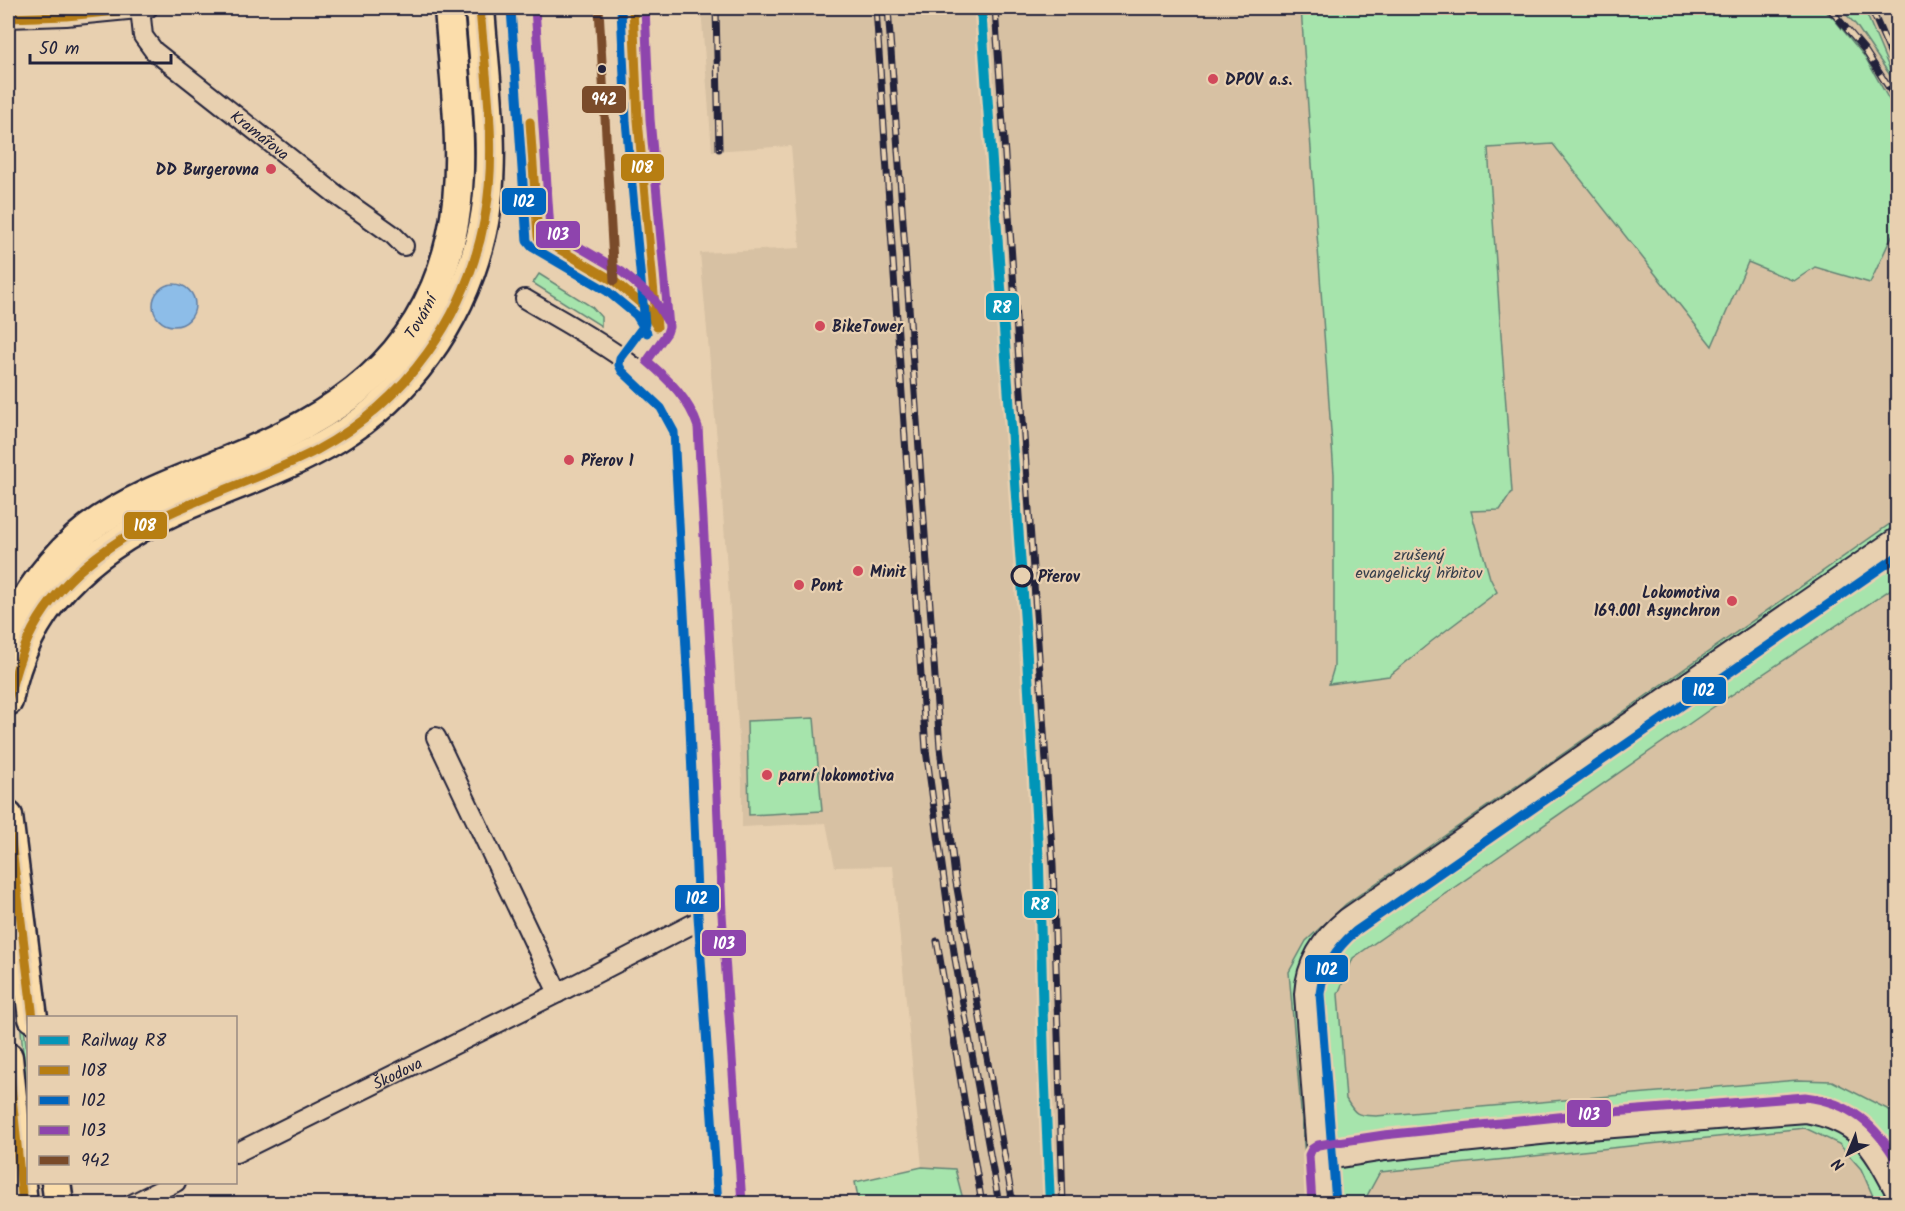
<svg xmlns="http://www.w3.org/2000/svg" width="1905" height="1211" viewBox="0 0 1905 1211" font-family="Kalam,sans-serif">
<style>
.built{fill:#d7c1a3}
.green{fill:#a6e4ac;stroke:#648374;stroke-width:1.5}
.water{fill:#8dbde8;stroke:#627fa3;stroke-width:1.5}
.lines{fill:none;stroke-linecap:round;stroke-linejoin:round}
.minor-casing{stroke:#22223b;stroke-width:22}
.secondary-casing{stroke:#22223b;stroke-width:30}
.primary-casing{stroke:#22223b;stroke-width:33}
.minor{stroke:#e8d0b0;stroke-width:18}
.secondary{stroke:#e8d0b0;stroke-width:26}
.primary{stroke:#fbddab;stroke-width:28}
.rail-casing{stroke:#22223b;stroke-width:7}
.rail{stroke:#e8d0b0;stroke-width:4.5;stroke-dasharray:14;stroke-linecap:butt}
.bus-1-casing{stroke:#e8d0b0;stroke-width:14}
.bus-2-casing{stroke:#e8d0b0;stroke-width:14}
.bus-3-casing{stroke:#e8d0b0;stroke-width:14}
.bus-4-casing{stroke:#e8d0b0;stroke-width:14}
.bus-1{stroke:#b77e12;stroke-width:9}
.bus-2{stroke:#0065bd;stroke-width:9}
.bus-3{stroke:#8e44ad;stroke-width:9}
.bus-4{stroke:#7a4b2a;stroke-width:9}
.rail-1-casing{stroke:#e8d0b0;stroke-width:15}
.rail-1{stroke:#0595b8;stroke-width:10}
.bus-dot{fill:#22223b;stroke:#e8d0b0;stroke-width:2}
.poi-dot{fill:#d1495b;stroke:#e8d0b0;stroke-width:2}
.stop-dot{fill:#e8d0b0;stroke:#22223b;stroke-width:3}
.labels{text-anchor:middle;stroke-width:4.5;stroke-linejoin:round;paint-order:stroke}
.poi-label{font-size:16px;font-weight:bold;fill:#22223b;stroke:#e8d0b0;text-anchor:start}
.street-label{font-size:16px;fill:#22223b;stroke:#e8d0b0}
.park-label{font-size:16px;fill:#363f4c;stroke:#e8d0b0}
.stop-label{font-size:16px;font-weight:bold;fill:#22223b;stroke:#e8d0b0;text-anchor:start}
.line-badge{stroke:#e8d0b0;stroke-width:2}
.badge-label{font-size:16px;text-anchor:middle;font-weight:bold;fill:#fff}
</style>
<rect width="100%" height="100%" fill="#e8d0b0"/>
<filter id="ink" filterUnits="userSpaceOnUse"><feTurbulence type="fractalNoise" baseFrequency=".0167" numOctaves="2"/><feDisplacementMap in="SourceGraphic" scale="12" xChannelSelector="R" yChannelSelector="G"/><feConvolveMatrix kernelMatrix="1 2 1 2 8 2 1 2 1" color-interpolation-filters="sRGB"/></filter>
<g filter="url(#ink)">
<path class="built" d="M701 8H1301L1334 474V667L1329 683 1389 676 1432 641 1497 592 1490 578 1471 510 1512 492 1488 148 1552 144 1712 345 1748 262 1794 281 1815 267 1870 283 1897 225V519L1606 724 1289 972 1309 1203H964L955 1169 922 1167 893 866 835 867 826 823 742 827V781L721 484 700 253 800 248 791 146 712 151Z
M1822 8H1840L1856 25 1894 80 1864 8H1885L1897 40V114L1865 57Z
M1897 585V1114L1832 1081 1798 1080 1376 1116 1357 1115 1353 1112 1346 1099 1338 994 1353 958 1709 710Z
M1805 1128 1839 1144 1861 1169 1876 1203 1363 1204 1379 1172Z"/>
<path class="green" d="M1301 8H1822L1834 19 1865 57 1897 114V225L1870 283 1815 267 1794 281 1748 262 1712 346 1553 144 1488 148 1512 492 1500 510 1471 511 1490 578 1497 592 1432 641 1389 676 1329 684 1334 667V474Z
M1840 8H1864L1896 84 1856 25Z
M539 274 592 307 601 317V326L533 283Z
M1897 519V585L1709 710 1353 958 1338 994 1346 1099C1356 1116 1357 1115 1376 1116L1798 1080 1832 1081 1897 1114V1203H1876L1861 1169 1839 1144 1805 1128 1380 1172 1363 1203H1309L1289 972 1306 941 1346 904 1606 724Z
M814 718 822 811 749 815 747 721Z
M8 895 28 1061V1111L20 1019 9 978Z
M922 1167 955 1169 964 1203H859L855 1182Z"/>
<path class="water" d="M153 305a21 21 0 1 1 42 0a21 21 0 1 1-42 0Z"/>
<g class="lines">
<g class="minor-casing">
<g id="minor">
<path id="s1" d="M140 8 143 36 154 51 338 196 393 235 404 246"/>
<path d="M8 18 66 16 148 8"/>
<path d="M525 299C573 328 668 374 686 429L701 703 710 915 730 1204"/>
<path d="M436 737 558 993"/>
<path id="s2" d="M236 1153 558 993 710 915"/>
<path d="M132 1204 176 1182"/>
</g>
</g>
<g class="secondary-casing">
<path id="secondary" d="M1321 1157 1385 1147 1588 1126 1806 1109C1861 1119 1873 1142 1898 1189
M1324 1204 1308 994C1310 963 1325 940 1349 921L1898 541"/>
</g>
<g class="primary-casing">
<g id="primary">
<path id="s3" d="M8 635C25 594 54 555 89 528 131 497 180 480 227 461 337 416 423 361 451 238 468 165 454 81 449 8"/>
<path d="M8 701C25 607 88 551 171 512 226 487 285 470 337 438 408 395 458 324 479 244 500 168 485 85 480 8"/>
<path d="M8 816 33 1018"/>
<path d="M8 1057 23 1204"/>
<path d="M56 1182 59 1204"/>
</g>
</g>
<use href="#minor" class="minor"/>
<use href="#secondary" class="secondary"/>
<use href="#primary" class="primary"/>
<g class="rail-casing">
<path id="rail" d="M716 8 719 149
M876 8 926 750 955 959 999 1204
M888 8 940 748 955 877 1013 1204
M995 8 1053 864 1063 1204
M1829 8 1864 49 1898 102
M1871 8 1898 70
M937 941 982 1204"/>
</g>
<use href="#rail" class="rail"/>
<g class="bus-1-casing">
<path id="bus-1" d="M633 8 638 120 657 327
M8 18 66 16 148 8
M530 122 538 237 614 281 645 307 657 327
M8 701C13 680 19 659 28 639 59 572 127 530 193 503 234 485 277 471 317 450 406 402 467 316 485 217 498 148 485 77 480 8
M8 816 33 1018
M8 1057 23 1204"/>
</g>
<g class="bus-2-casing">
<path id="bus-2" d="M511 9 527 241 532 247 607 291 636 315 647 333
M621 9 626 121 645 324 620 358 619 365 622 371 661 408 674 432 689 704 698 916 718 1204
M1336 1203 1320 994C1323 967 1336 948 1356 931L1898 556"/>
</g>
<g class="bus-3-casing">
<path id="bus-3" d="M535 8 550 230 622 272 654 299 667 321
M645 8 650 119 669 327 667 333 647 361C669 380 689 399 698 427L713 702 722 914 742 1203
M1312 1204 1309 1155 1312 1149 1318 1145 1384 1135 1587 1114 1805 1097C1850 1102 1876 1125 1898 1163"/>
</g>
<g class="bus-4-casing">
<path id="bus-4" d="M599 8 614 281"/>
</g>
<use href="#bus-1" class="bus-1"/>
<use href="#bus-2" class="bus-2"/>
<use href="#bus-3" class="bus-3"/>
<use href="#bus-4" class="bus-4"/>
<g class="rail-1-casing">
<path id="rail-1" d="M981 8 1025 622 1039 866 1044 1064 1050 1204"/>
</g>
<use href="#rail-1" class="rail-1"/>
</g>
</g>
<circle class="bus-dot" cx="602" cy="69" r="5"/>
<g class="poi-dot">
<circle cx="1213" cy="79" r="6"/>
<circle cx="271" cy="169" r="6"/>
<circle cx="820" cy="326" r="6"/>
<circle cx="569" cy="460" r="6"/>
<circle cx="858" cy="571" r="6"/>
<circle cx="799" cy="585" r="6"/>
<circle cx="1732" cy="601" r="6"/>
<circle cx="767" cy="775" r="6"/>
</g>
<circle class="stop-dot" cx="1022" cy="576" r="10"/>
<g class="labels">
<g class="poi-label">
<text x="1225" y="85">DPOV a.s.</text>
<text x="259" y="175" text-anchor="end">DD Burgerovna</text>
<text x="832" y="332">BikeTower</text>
<text x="581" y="466">Přerov 1</text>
<text x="870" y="577">Minit</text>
<text x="811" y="591">Pont</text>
<text x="1720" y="598" text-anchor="end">Lokomotiva<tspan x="1720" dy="18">169.001 Asynchron</tspan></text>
<text x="779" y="781">parní lokomotiva</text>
</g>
<g class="street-label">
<text dy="6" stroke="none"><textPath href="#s1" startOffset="182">Kramářova</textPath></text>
<text dy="6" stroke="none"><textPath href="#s3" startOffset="536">Tovární</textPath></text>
<text dy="6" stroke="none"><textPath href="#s2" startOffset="180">Škodova</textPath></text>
</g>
<g class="park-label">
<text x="1419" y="560">zrušený<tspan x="1419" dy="18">evangelický hřbitov</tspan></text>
</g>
<g class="stop-label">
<text x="1038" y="582">Přerov</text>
</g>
</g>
<g class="line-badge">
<rect x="581" y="85" width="46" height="29" rx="6" fill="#7a4b2a"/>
<rect x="620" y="153" width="45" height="29" rx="6" fill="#b77e12"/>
<rect x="501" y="187" width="46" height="29" rx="6" fill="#0065bd"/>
<rect x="535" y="220" width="46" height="29" rx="6" fill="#8e44ad"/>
<rect x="985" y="292" width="35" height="29" rx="6" fill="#0595b8"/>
<rect x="123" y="511" width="45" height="29" rx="6" fill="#b77e12"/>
<rect x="1681" y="676" width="46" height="29" rx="6" fill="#0065bd"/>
<rect x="674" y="884" width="46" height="29" rx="6" fill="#0065bd"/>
<rect x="1023" y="890" width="34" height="29" rx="6" fill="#0595b8"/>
<rect x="701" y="929" width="46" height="28" rx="6" fill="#8e44ad"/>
<rect x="1304" y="954" width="45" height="29" rx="6" fill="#0065bd"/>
<rect x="1566" y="1099" width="46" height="29" rx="6" fill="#8e44ad"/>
</g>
<g class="badge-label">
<text x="604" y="105">942</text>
<text x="642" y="173">108</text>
<text x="524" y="207">102</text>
<text x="558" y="240">103</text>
<text x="1002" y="313">R8</text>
<text x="145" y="531">108</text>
<text x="1704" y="696">102</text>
<text x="697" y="904">102</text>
<text x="1040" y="910">R8</text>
<text x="724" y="949">103</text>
<text x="1327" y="975">102</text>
<text x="1589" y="1120">103</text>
</g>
<rect width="1905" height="1211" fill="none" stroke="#e8d0b0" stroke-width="30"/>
<rect x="15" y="15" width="1875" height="1181" fill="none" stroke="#22223b" stroke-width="2" filter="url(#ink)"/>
<rect x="27" y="1016" width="210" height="168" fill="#e8d0b0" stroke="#998a81" stroke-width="1.5"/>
<rect x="39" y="1036" width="30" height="9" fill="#0595b8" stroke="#998a81" stroke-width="1.5"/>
<text x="81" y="1046" font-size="18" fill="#22223b">Railway R8</text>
<rect x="39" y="1066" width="30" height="9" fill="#b77e12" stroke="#998a81" stroke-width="1.5"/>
<text x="81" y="1076" font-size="18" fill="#22223b">108</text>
<rect x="39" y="1096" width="30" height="9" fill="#0065bd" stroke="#998a81" stroke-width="1.5"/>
<text x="81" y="1106" font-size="18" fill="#22223b">102</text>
<rect x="39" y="1126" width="30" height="9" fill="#8e44ad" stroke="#998a81" stroke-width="1.5"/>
<text x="81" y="1136" font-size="18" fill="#22223b">103</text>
<rect x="39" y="1156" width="30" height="9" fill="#7a4b2a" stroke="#998a81" stroke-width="1.5"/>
<text x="81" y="1166" font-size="18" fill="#22223b">942</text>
<g transform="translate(1848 1154) rotate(223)" stroke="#e8d0b0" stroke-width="4.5" paint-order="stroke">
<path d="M0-4.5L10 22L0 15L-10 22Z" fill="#22223b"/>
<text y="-9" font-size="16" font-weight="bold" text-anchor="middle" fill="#22223b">N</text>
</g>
<path d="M30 54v9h141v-9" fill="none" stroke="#22223b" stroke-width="3"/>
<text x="39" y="54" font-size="18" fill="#22223b" stroke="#e8d0b0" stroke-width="4.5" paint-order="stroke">50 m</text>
</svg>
